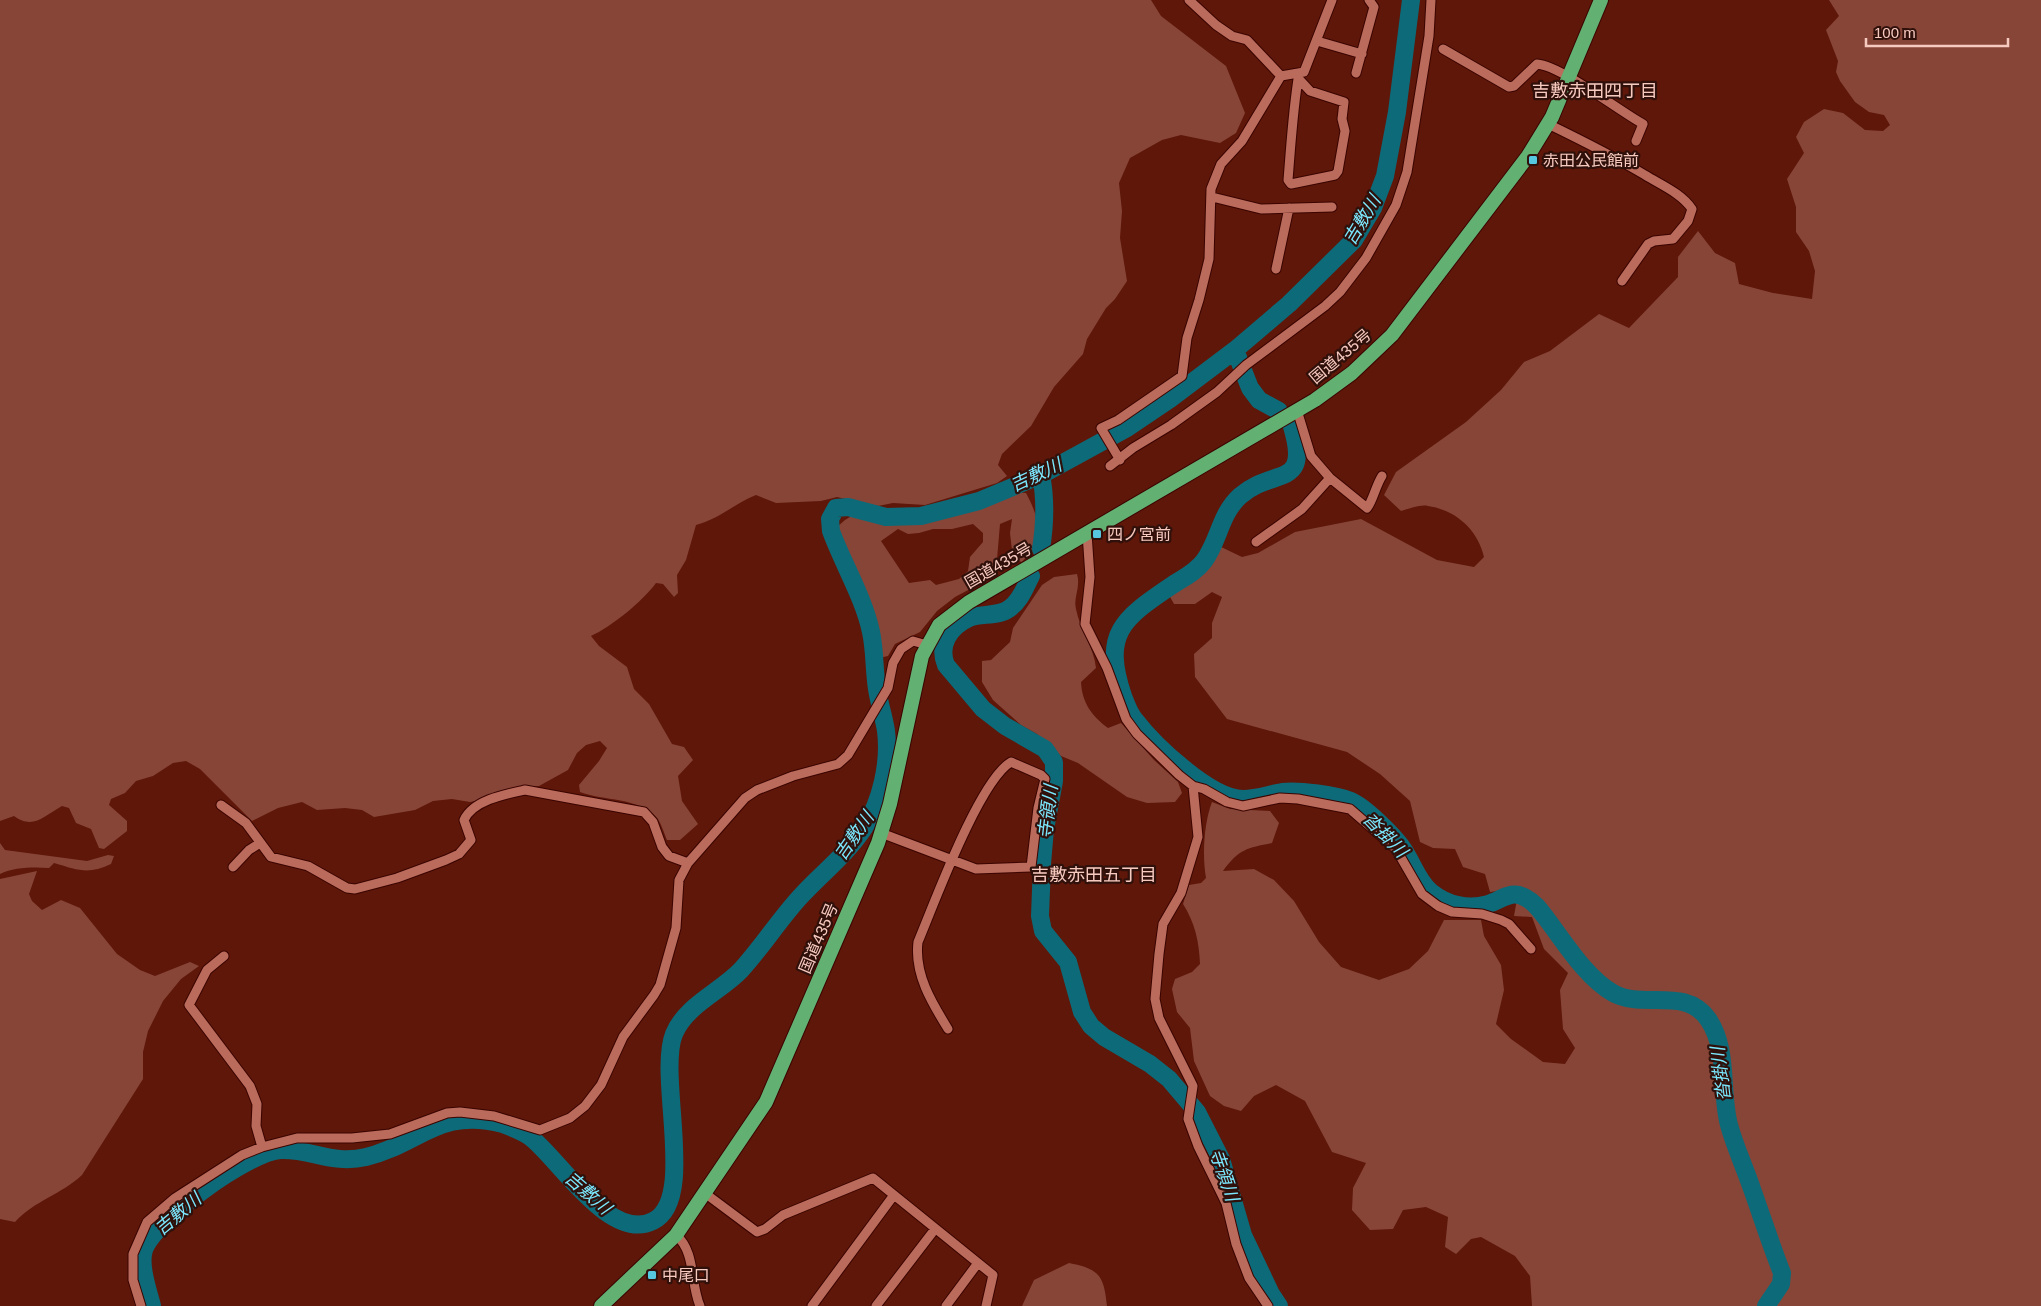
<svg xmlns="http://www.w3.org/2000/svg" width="2041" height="1306" viewBox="0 0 2041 1306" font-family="Arial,'Noto Sans JP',sans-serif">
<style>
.green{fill:#874538;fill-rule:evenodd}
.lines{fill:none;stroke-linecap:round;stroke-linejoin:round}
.river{stroke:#0d6a79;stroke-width:18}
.minor-casing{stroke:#3a0400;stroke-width:11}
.trunk-casing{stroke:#3a0400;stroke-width:16}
.minor{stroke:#bb6b5b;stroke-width:9}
.trunk{stroke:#62b072;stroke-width:14}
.poi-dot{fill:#56c9e0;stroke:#30100a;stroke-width:2}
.labels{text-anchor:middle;stroke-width:4.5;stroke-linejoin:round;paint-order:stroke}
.poi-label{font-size:16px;fill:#f7cac0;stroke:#30100a;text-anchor:start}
.street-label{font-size:16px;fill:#f7cac0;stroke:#30100a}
.neighbourhood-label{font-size:18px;fill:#f7cac0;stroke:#30100a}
.water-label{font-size:18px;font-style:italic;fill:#7be8fe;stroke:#30100a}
</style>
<rect width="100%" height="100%" fill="#5e1709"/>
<path class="green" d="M0 0H1151L1161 16 1226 66 1245 113 1236 133 1220 143 1181 135 1162 140 1130 158 1119 183 1122 211 1120 238 1127 281 1115 299 1106 308 1087 339 1083 354 1054 387 1031 426 1002 454 998 465 1007 476 997 483 925 505 893 503 878 506 837 497 821 501 776 503 756 495C734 504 719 519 696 525L686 560 677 575 678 593 674 597 663 584 656 583C643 601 611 627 591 636L599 646 627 667 634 689 649 704 672 744 684 747 693 760 678 776 682 801 698 824 680 840H667C664 833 661 823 657 818 639 797 603 801 580 792L579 785 599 761 607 748 600 741 586 745 577 753 568 770 539 786 516 787 485 799 470 802 452 799 433 801 415 810 374 817 362 810 345 808 317 810 302 802 278 808 252 821 200 769 186 761 173 763 153 776 136 781 125 793 111 799 109 805 127 821V831L104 849 99 848 91 829 76 823 69 808 62 806C44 816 33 830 14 816L0 821Z
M1829 0H2041V1306H1532L1530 1276 1515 1256 1481 1237 1471 1239 1456 1254 1445 1247 1448 1217 1426 1207 1403 1210 1393 1229 1370 1230 1352 1210 1353 1188 1366 1163 1332 1152 1305 1101 1276 1085 1254 1096 1241 1111 1224 1106 1210 1096 1194 1061 1190 1028 1177 1012 1172 989 1175 979 1192 972 1200 964C1199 941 1195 923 1183 904L1189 885 1201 883 1206 878C1202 855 1204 823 1212 802L1230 809 1270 811 1279 823 1272 843C1247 848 1239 849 1223 871L1254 869 1274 880 1294 901 1319 942 1341 967 1379 980 1409 969 1428 951 1444 920H1481L1484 936 1501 965 1504 990 1496 1024 1511 1039 1543 1062 1565 1064 1575 1048 1563 1029 1560 990 1568 973 1544 949 1532 917 1514 916 1517 899 1513 889 1490 892 1485 874 1463 867 1455 849 1433 848 1420 842 1410 801 1380 774 1347 752 1227 719 1195 677 1194 654 1212 638V623L1222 597 1212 592 1195 604H1174L1169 595 1208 567 1219 546 1242 557 1258 553 1295 532 1361 519 1437 560 1474 567 1484 557C1478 530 1456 510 1428 506 1420 504 1409 509 1401 511L1384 495 1396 472 1466 422 1501 390 1524 362 1550 351 1599 314 1629 328 1678 277V257L1698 231 1715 253 1735 263 1739 284 1773 293 1812 299 1815 271 1809 251 1796 232V207L1787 179 1804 153 1796 137 1804 122 1824 109 1843 113 1865 130 1883 131 1890 125 1884 115 1869 112 1855 102 1840 81 1836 72 1838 61 1826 30 1839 16Z
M1005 492 1026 493C1040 519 1044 538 1022 562L1013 559 1010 533 1012 519 1000 524 996 571 989 579 955 597 937 611 920 632 895 644 888 656 879 658 875 634 858 574 842 547 837 527 845 520 855 514C906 532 957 514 1005 492ZM973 524 983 533V542L970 557 968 571 959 579 936 585 930 580 909 583 881 541 898 529 908 534 919 533 933 529H952Z
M1077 574C1081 588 1073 597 1076 609 1080 630 1094 647 1096 668L1081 682C1082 703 1092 716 1108 728L1121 723 1154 760 1178 782 1182 793 1175 802 1147 803 1127 797 1078 763 1061 756 1037 734 1021 725 993 700 982 682V661L991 660 1010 642 1013 628 1042 585 1054 577Z
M0 843 5 850 87 861 108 855 114 856 111 864C88 875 78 870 54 863L49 868C34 867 14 867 0 874Z
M37 871 29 894 32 901 42 910 61 900 80 908 117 954 140 970 155 976 190 962 199 966 181 979 163 1001 148 1031 143 1052V1079L82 1175C62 1194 34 1201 15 1222L0 1219V879Z
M1069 1263C1099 1269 1104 1275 1107 1306H1022L1034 1280Z"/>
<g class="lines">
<path class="river" d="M1235 350 1250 388 1259 400 1279 411
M1291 423C1312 491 1274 466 1240 496 1220 514 1219 541 1204 561 1195 573 1183 578 1171 586 1122 619 1102 634 1123 696 1126 704 1129 713 1135 720 1154 745 1211 799 1243 799 1257 799 1270 794 1283 792 1298 790 1337 795 1351 801 1365 807 1392 834 1401 846 1412 860 1417 881 1431 892 1447 905 1468 910 1488 904 1502 900 1511 889 1526 898 1536 903 1542 913 1549 922 1567 946 1587 978 1613 993 1643 1010 1685 986 1708 1019 1729 1049 1720 1091 1729 1125 1735 1147 1745 1168 1752 1189 1762 1217 1771 1245 1782 1273L1781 1284 1766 1306
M1041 475C1046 500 1045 524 1041 549
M1031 576C1025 587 1021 600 1010 608 999 617 981 613 969 618 949 627 938 646 946 665L983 709 1005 726 1045 749 1054 762V781L1045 829 1042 864 1040 916 1043 931 1068 962 1082 1012 1091 1026 1104 1037 1150 1064 1169 1079 1197 1112 1221 1159 1243 1235 1271 1294 1279 1306
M152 1306C148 1290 139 1265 144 1250 154 1220 250 1151 281 1150 312 1149 333 1165 366 1157 420 1144 439 1107 503 1124 511 1127 521 1131 529 1136 558 1157 609 1243 653 1221 697 1200 657 1077 674 1034 686 1005 720 992 741 970 762 947 779 920 800 897 821 874 846 855 864 828 881 802 890 763 886 731 884 717 879 703 877 689 874 670 875 650 871 632 864 598 843 564 831 531L830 519 836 508 848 507 886 517 921 516 979 501 1041 475 1127 428 1170 399 1235 350 1289 304 1354 240 1373 208 1385 176 1397 112 1411 0"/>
<g class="minor-casing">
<path id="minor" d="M1189 0 1216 25 1232 36 1247 40 1281 76
M1317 41 1362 54
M1443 49 1509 87 1514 86 1537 64C1561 66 1618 110 1643 124L1636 141
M1356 73 1374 7 1369 0
M1298 78 1310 91 1344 102 1342 119 1345 131 1338 171 1335 175 1291 184 1288 180C1291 144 1293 108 1299 73
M1548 124C1581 140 1613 156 1645 175 1661 185 1681 193 1692 209L1688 221 1673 239 1654 241 1648 244 1622 281
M1212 197 1261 209 1332 207
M1276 269 1289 208
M1120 460 1101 428 1118 420 1182 376 1187 338 1199 300 1209 259 1211 189 1221 164 1242 141 1281 76 1304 72 1332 0
M1110 466 1133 448 1171 425 1217 392 1246 365 1325 306 1340 292 1366 258 1396 205 1407 172 1429 36 1431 0
M1330 478 1367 508C1372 503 1376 485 1382 476
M1087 533 1090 577 1085 624 1107 668 1126 719 1137 734 1179 775 1193 786 1204 789 1227 802 1243 806 1280 798 1298 799 1350 809 1396 849 1422 894 1438 906 1452 912 1482 914 1501 920 1509 924 1531 949
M1256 542 1302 509 1330 478 1311 456 1297 410
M1193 786 1198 837 1181 893 1163 924 1159 954 1155 999 1159 1018 1193 1086 1188 1119 1198 1146 1226 1203 1236 1244 1249 1278 1268 1306
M221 805 246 823 271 857 308 866 347 888 355 889 397 878 446 860 459 854 471 840 464 820C473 800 506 794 525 790L644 812 653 822 662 847 669 856 688 863
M881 833 976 869 1031 867 1038 808 1045 779 1041 775 1011 762C979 781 934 904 918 942 914 974 932 1003 948 1029
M233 867 249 850 260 843
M224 956 207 970 189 1005 250 1086 257 1104 256 1126 262 1147
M706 1194 757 1232 765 1229 783 1215 873 1178 993 1275 986 1306
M676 1235C696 1252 690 1283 700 1306
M141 1306 133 1280V1254L147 1222 175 1198 242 1155 262 1147 297 1138H352L390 1134 447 1113 460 1112 494 1116 540 1130 570 1118 585 1106 601 1085 623 1037 654 995 660 985 676 928 679 880 688 863 745 798 757 790 793 776 838 764 848 755 888 688 893 663 901 649 913 641 927 645
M812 1306 894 1195
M876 1306 935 1229
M946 1306 978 1263"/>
</g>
<g class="trunk-casing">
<path id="trunk" d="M601 1306 676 1235 766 1102 878 843 890 804 922 656 939 625 969 602 1315 400 1352 373 1392 335 1528 156 1552 117 1601 0"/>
</g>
<use href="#minor" class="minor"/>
<use href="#trunk" class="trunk"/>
</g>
<g class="poi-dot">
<rect x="1528" y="155" width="10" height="10" rx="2.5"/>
<rect x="1092" y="529" width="10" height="10" rx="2.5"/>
<rect x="647" y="1270" width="10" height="10" rx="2.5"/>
</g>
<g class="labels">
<g class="poi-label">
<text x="1543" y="166">赤田公民館前</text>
<text x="1107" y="540">四ノ宮前</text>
<text x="662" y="1281">中尾口</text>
</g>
<g class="street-label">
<text transform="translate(1340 356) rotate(-40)" y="6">国道435号</text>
<text transform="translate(998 565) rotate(-30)" y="6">国道435号</text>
<text transform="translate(818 938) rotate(-67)" y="6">国道435号</text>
</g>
<g class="neighbourhood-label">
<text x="1595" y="97">吉敷赤田四丁目</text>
<text x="1094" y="881">吉敷赤田五丁目</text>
</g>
<g class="water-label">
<text transform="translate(1362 220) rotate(-59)" y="6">吉敷川</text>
<text transform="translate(1036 475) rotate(-25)" y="6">吉敷川</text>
<text transform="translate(1048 812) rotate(-83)" y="6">寺領川</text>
<text transform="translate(1385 835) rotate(46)" y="6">沓掛川</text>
<text transform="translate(854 836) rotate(-55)" y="6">吉敷川</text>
<text transform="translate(1721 1074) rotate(-97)" y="6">沓掛川</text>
<text transform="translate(1224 1175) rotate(71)" y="6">寺領川</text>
<text transform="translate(588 1193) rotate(41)" y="6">吉敷川</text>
<text transform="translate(178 1214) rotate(-40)" y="6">吉敷川</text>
</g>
</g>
<path d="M1866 38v8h142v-8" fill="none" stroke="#f7cac0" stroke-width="2.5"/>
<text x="1874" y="38" font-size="15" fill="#f7cac0" stroke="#30100a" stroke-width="4" paint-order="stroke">100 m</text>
</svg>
